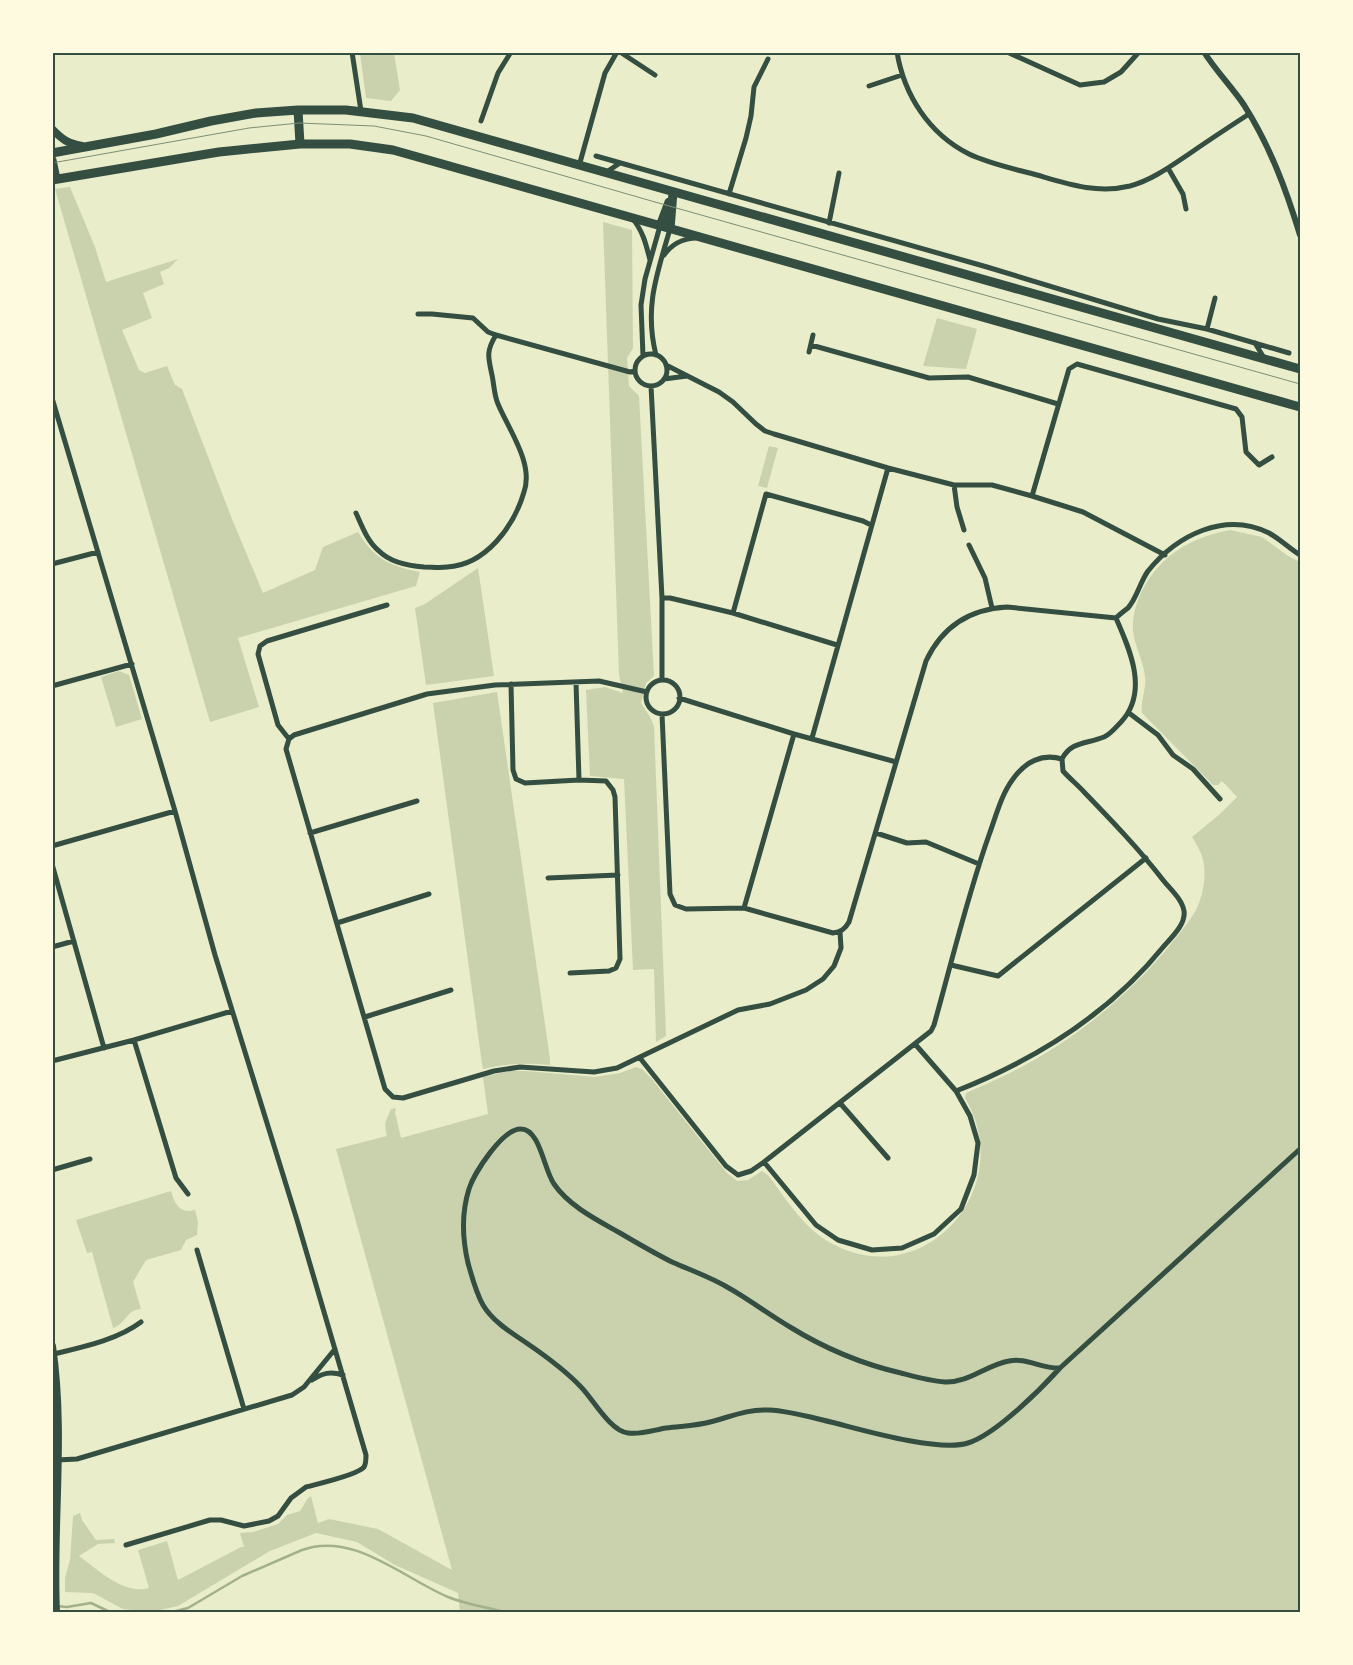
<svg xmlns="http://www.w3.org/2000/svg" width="1353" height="1665" viewBox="0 0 1353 1665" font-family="Barlow,sans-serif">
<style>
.green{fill:#cad2ad}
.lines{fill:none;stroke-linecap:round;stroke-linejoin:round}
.stream{stroke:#a3b18a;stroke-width:2.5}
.minor{stroke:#344e41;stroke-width:5}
.tertiary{stroke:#344e41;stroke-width:6}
.primary{stroke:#344e41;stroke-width:8}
.trunk{stroke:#344e41;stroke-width:9}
.tram{stroke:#7c8e77;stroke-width:1}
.neatline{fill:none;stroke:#344e41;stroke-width:2}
</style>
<rect width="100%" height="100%" fill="#e9edc9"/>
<path class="green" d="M360 53H394L400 90 391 101 366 98Z
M70 187 95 247 106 282 178 259 169 268 160 272 164 284 143 293 152 318 122 330 139 370 145 373 167 366 175 385 182 389 232 519 263 593 315 570 323 547 358 532C374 559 390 566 420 572L416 586 238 638 259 707 210 722 55 189Z
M603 222 632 230 633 348 627 358 629 386 639 396 654 676 646 683 641 703 650 717 654 726 666 1036 656 1042 654 969 633 970 624 779 590 776 586 690 605 687 623 693 619 675Z
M937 318 977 329 966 369 923 366Z
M769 446 778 448 767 488 758 486Z
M1230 530 1262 537 1288 556 1300 562V1612H460L458 1593 395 1565 357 1542 316 1533 270 1551 178 1606 151 1612 123 1609 93 1593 65 1592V1578L70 1560 73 1516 80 1513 82 1520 96 1540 114 1539 115 1543 98 1544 79 1556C99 1570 123 1595 149 1588L138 1550 167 1541 178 1580 241 1547H244L240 1533 253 1532 278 1524 287 1515 300 1511 308 1498 311 1496 318 1523 329 1519 378 1529 452 1570 336 1149 387 1136C383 1121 386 1122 391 1109L396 1108 395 1112 401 1138 488 1114 483 1077 509 1071H526L595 1077 620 1073 636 1067 642 1069 651 1078 727 1173 737 1181 748 1180 762 1171 768 1175C786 1199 803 1227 829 1242 922 1296 1019 1189 965 1098L966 1093C997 1080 1026 1066 1054 1048 1099 1019 1141 982 1174 940 1181 931 1189 922 1195 912 1202 899 1206 880 1204 865 1203 855 1197 845 1192 837L1220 814 1237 797 1222 781 1218 785H1213L1142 713C1140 701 1147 688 1145 676 1143 660 1135 647 1133 631 1132 618 1136 603 1142 591 1160 555 1192 537 1230 530Z
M478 568 494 676 426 685 415 608 425 604Z
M119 671 129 675 142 719 116 727 101 677Z
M497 692 550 1059V1065C526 1063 507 1063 483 1069L482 1064 433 703Z
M171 1191C175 1204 179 1214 195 1210L198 1222 197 1235 186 1240 181 1250 146 1260 133 1282 141 1309C127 1309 126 1324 113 1328L92 1252 87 1253 76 1220Z"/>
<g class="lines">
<path class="stream" d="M56 1606 67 1607 91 1603 110 1612
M172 1612 188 1608 242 1576 302 1550C353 1531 403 1578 448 1597 465 1604 485 1607 504 1612"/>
<path class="minor" d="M352 52 361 111
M620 52 655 75
M897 52C904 95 929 134 969 154 990 164 1015 169 1037 175 1068 184 1097 194 1130 186 1152 180 1171 166 1189 154 1209 140 1229 127 1249 114
M1007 52 1080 85 1104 82 1121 72 1139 52
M869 86 902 75
M481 121 498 73 511 52
M596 156 987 267 1158 319 1207 329 1289 353
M579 166 605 73 617 52
M1168 168 1183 194 1186 209
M605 173 620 163
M729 194 746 138 751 116 754 87 768 59
M632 218C643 231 646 244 650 260
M829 223 839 173
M664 255C672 244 681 239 695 238
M418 314H432L473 318 488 332 496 335 630 372 635 371
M1207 329 1215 298
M1255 343 1264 358
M811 345 929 378 968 377 1058 404
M809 352 813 335
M635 370a16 16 0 1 1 32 0a16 16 0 1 1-32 0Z
M656 355C644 307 657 274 670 229
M643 356 641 305 645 279 660 226
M666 365 719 392 733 402 756 424 765 431 774 434 888 468 954 485H992L1032 496 1083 512 1165 555
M664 379 687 376
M651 386 662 598V680
M52 398 175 811 215 955 297 1220 366 1455C366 1459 366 1464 364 1467 358 1475 317 1484 306 1487L291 1498 278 1516 269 1521 244 1526 221 1520H210L126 1545
M954 485 957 507 964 530
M1032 496 1069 369 1077 364 1236 409 1242 417 1246 452 1259 465 1272 457
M356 513C362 526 367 541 379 551 390 562 410 566 424 567 432 567 440 568 447 567 486 565 514 526 524 492 534 464 509 430 498 404 494 395 494 384 492 375 488 357 486 351 496 335
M969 545 985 578 992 608
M52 564 98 552
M662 598H670L733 613 837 645
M387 605 267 641 260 646 258 654 278 725 289 739 286 749 385 1089 393 1097 403 1098 494 1071 520 1067 594 1072 617 1068 738 1010 770 1004 806 990 823 979 834 966 841 948 840 932
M733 613 766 494 863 521 871 525
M646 697a17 17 0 1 1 34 0a17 17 0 1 1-34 0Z
M511 684 513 770 516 779 525 783 579 780
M52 686 132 664
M679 698 794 734 896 762
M1129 713 1158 735 1173 755 1193 769 1220 799
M662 714 670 894 675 905 686 909 744 908 833 933C841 932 845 929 849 922L926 661C942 627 970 609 1007 607L1116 618C1120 614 1124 611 1128 608 1137 598 1140 582 1148 571 1177 535 1225 511 1269 533 1280 539 1290 549 1300 555
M812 738 888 468
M289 739 294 735 427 694 495 685 599 681 647 692
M1062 759C1071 741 1087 744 1104 737 1111 734 1116 727 1121 722 1149 692 1130 650 1116 618
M310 833 417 801
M876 833 907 843 926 842 979 864
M52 846 175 811
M52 864 104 1048
M548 878 618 875
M744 908 794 734
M337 923 429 894
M52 947 74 941
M951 965 998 976 1146 858
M570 973 609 971 616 968 620 959 615 797 613 790 606 781 579 780 576 682
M365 1017 451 990
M134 1040 176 1178 188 1194
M640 1058 726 1166 738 1175 751 1171 764 1162 931 1031 934 1025C952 961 967 897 989 835 996 816 1001 795 1013 779 1025 762 1042 753 1062 759
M52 1061 134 1040 232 1011
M956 1091C1035 1060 1110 1013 1164 946 1172 937 1186 924 1184 911 1182 899 1170 889 1163 880 1139 849 1112 821 1085 793 1078 785 1070 779 1063 771L1062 759
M840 1103 888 1158
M764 1162 816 1225 838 1240 872 1250 902 1248 934 1234 961 1209 974 1175 978 1143 970 1116 956 1091 915 1044
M52 1170 90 1159
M197 1250 244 1409
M54 1354C83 1347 117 1340 141 1322
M1060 1368C1042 1369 1026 1357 1009 1361 986 1365 969 1383 945 1382 930 1381 916 1377 901 1373 862 1364 824 1348 790 1327 769 1315 749 1299 727 1287 710 1277 690 1270 672 1262 654 1253 637 1243 620 1233 597 1220 569 1206 554 1184 544 1170 540 1129 521 1129 503 1128 474 1173 469 1189 461 1214 462 1237 468 1263 472 1277 476 1293 483 1305 493 1322 512 1333 528 1344 547 1357 565 1370 581 1387 593 1399 610 1431 628 1433 640 1435 654 1430 666 1428 680 1426 696 1426 710 1422 730 1417 747 1409 769 1410 791 1411 813 1418 835 1423 866 1431 939 1452 968 1443 995 1435 1041 1389 1060 1368L1300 1149
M312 1380C323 1373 330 1371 343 1375
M57 1460 77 1459 292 1395 304 1387 335 1349"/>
<path class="tertiary" d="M1204 52C1216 71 1231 86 1244 105 1270 146 1286 189 1300 235"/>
<path class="primary" d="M52 129C63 140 67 143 82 146
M52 1346C65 1434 52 1524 56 1612"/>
<path class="trunk" d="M298 110 300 144
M52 153 156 134 211 121 256 113 298 110H346L413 118 1300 369
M52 160 56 179
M52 180 219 152 300 144H350L393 150 1300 407
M660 226 669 202
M670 229 673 192"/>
<path class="tram" d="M52 163 249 128 299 123 374 126 426 136 655 202 1300 384"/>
</g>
<rect width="1353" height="1665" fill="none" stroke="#fefae0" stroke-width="108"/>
<rect x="54" y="54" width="1245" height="1557" class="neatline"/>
</svg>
